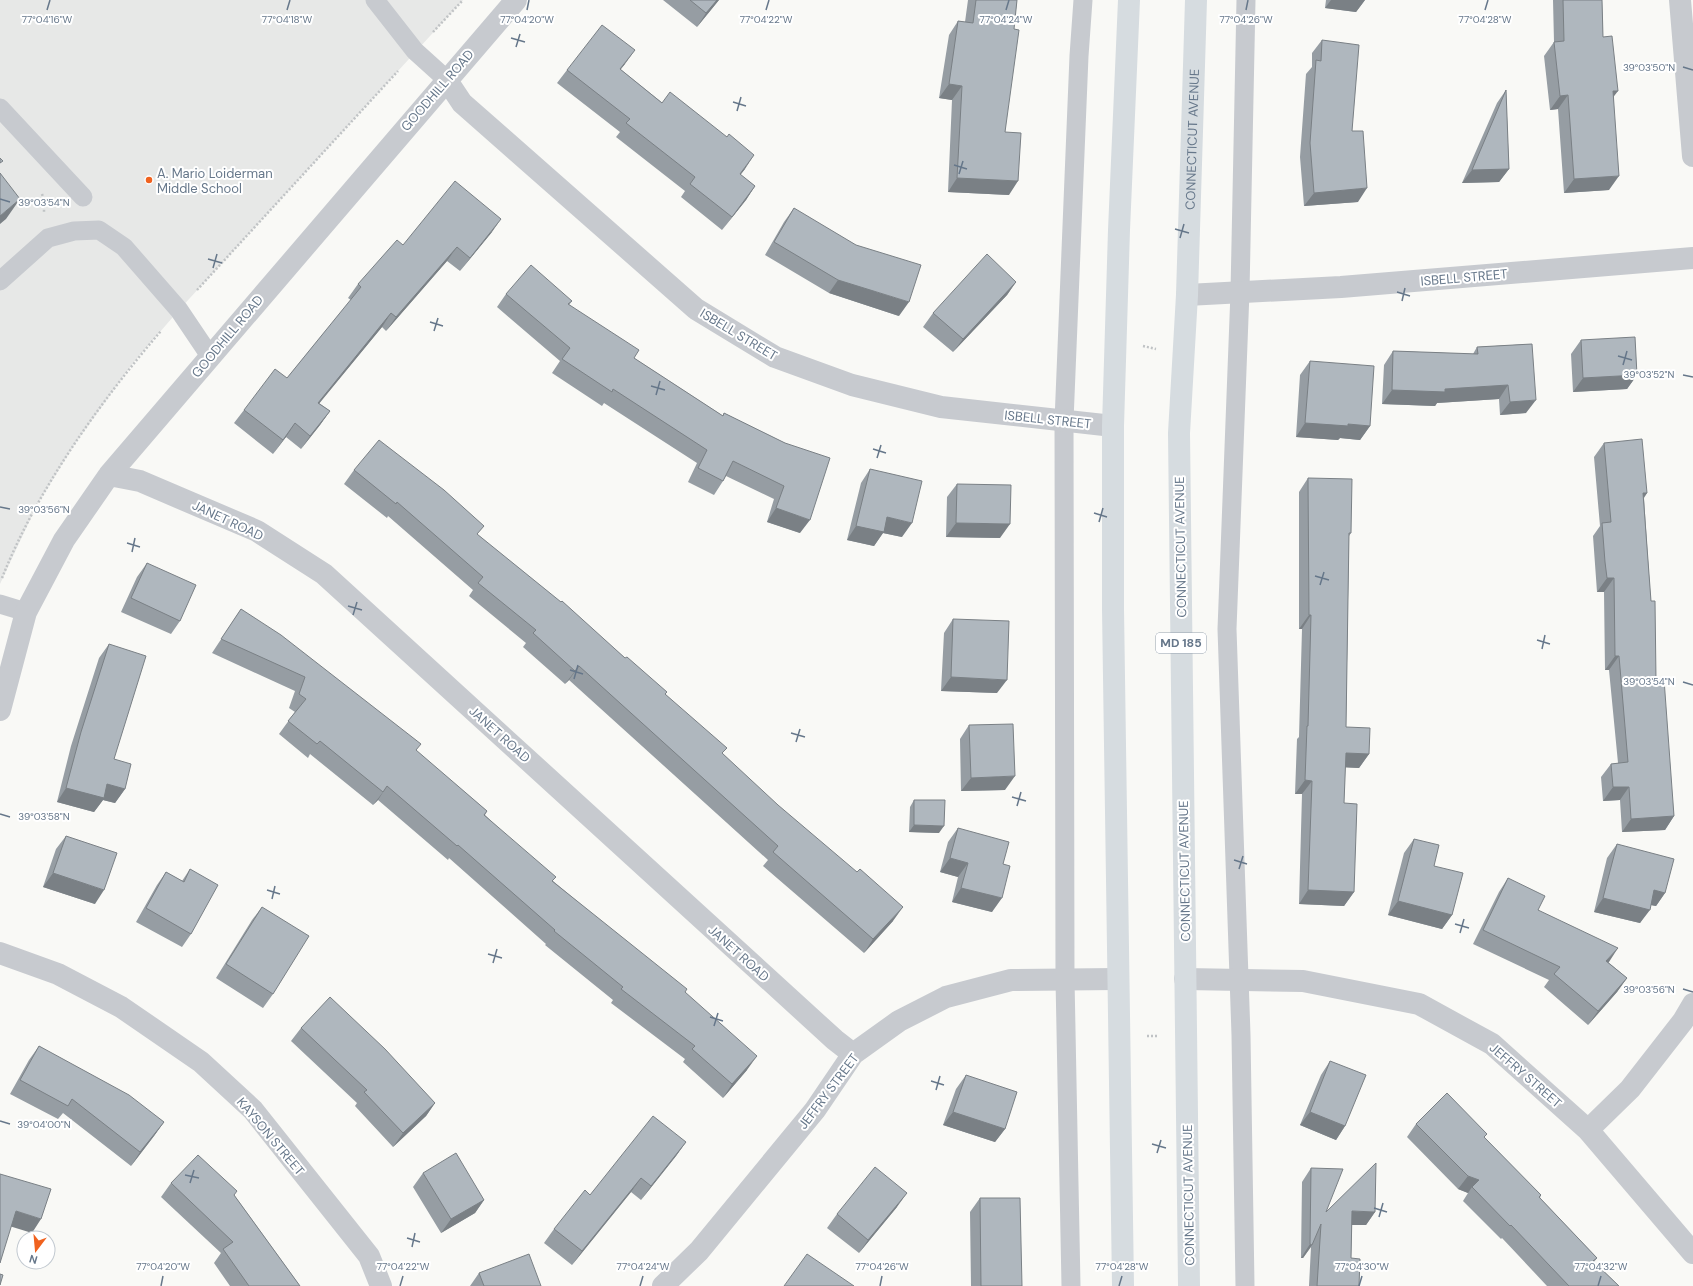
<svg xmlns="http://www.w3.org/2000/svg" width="1693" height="1286" viewBox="0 0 1693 1286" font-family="'DM Sans',sans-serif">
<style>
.built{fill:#e7e8e7}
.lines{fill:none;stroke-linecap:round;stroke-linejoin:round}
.path{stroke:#c0c3c5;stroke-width:2.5;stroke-dasharray:2 2;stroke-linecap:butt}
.service{stroke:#c7cacf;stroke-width:19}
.minor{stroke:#c7cacf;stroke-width:22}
.primary{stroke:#d6dce0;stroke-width:22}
.wall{fill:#969da3}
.shaded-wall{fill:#7a8085}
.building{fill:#afb7be;stroke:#7a8085}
.ticks{fill:none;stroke:#66778a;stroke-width:1.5}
.poi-dot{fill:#f0621f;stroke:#fff;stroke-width:1.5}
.labels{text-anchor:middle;stroke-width:4;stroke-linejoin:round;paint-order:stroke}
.shield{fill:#fff;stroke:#94a0ad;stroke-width:1}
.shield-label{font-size:12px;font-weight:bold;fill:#66778a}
.street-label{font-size:13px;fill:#66778a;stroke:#fff}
.poi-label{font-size:13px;fill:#66778a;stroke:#fff;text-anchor:start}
.ticks-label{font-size:10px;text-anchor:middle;fill:#66778a;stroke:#fff;stroke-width:4;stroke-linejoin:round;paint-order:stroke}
</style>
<rect width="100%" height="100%" fill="#f9f9f6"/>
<path class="built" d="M0 0H463L179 310 133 363 74 445 37 505 0 584Z"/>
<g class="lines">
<path class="path" d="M433 32 463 0
M42 194 44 200V212
M197 290 398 71
M1143 346 1156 349
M2 578C37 490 99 403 161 331
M1147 1036H1158"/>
<path class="service" d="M375 0 415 51 446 79
M0 108 83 197
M0 281 48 238 74 231 99 230 124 247 179 310 210 356
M0 604 26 612
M1071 1286 1065 979 1064 421 1079 56 1083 0
M1245 1286 1241 1035 1227 629 1240 292 1246 0"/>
<path class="minor" d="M1680 0 1693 156
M446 79 462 103 696 309 775 357 852 385 941 407 1113 426
M1187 295 1341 287 1693 258
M109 475 140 481 257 531 324 574 835 1040 853 1054
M0 710 26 612 64 540 109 475 516 0
M0 953 58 974 121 1007 201 1062 253 1110 369 1256 381 1286
M1185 979 1303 981 1419 1004 1492 1044 1588 1130 1693 1253
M1588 1130 1630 1089 1683 1021 1693 1004
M663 1286 699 1251 815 1110 853 1054 899 1021 946 997 1011 980 1117 979"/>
<g class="primary">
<path d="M1123 1286 1113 609V426L1119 230 1129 0"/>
<path id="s1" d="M1189 1286 1179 433 1187 295 1196 0"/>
</g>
</g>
<path class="wall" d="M663 0H719L697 27Z
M968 0H1017L1014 29 1005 132 1009 195 948 192 952 100 939 98 949 35 958 21 965 22Z
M1326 0H1365L1356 12 1325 8Z
M1553 0H1602L1603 37 1614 96 1609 190 1564 193 1558 109 1550 110 1544 56 1554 42Z
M1322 40 1352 131 1358 202 1304 206 1300 157 1306 74 1312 67V53Z
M625 64 620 69 745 169 740 175 755 186 746 200 722 230 681 197 685 191 616 137 620 132 557 83 567 70Z
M1506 90 1509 169 1499 182 1462 183 1497 103Z
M794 208 899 316 829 293 765 255 784 222Z
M492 232 460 271 447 261 386 331 382 327 319 403 330 411 320 425 301 449 286 437 273 454 234 423 244 410 287 378 351 300 348 298 358 284 403 245Z
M1016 282 1007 295 953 352 923 327 933 313Z
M506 294 572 301 569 305 634 358 723 416 724 413 785 443 800 533 767 522 774 499 726 476 723 481 714 495 688 482 697 463 604 403 602 406 552 373 560 361 497 307Z
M1581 340 1637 375 1627 389 1573 392 1571 354Z
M1532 344 1526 413 1500 415 1499 399 1437 403 1435 406 1382 404 1384 365 1393 351 1473 354 1477 347Z
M1310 361 1370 426 1360 440 1340 438 1338 440 1296 437 1300 375Z
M1604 443 1647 493 1644 498 1656 680 1674 816 1665 830 1622 832 1620 800 1603 801 1601 777 1611 764 1618 763 1609 670H1605L1604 592H1597L1593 536 1600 526 1594 457Z
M870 469 902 537 883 533 874 546 847 540 861 483Z
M354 470 478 535 625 658 665 694 723 754 893 921 864 953 763 866 768 860 569 680 565 684 523 647 526 643 469 596 473 590 388 516 387 518 344 484Z
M1308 478 1351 533 1349 536 1346 727 1369 754 1359 768 1345 767 1344 803 1354 892 1344 906 1299 904 1302 794H1295L1297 739 1299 737 1302 629H1299V492Z
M957 484 1000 538 946 537 947 497Z
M147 563 180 621 171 634 121 612 137 577Z
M241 609 416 751 487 811 485 815 553 881 685 992 747 1070 723 1098 683 1062 685 1059 611 1003 613 1000 545 945 546 944 449 858 448 860 378 800 373 805 310 754 308 758 279 734 295 712 289 708 295 691 212 653Z
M953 619 997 693 941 691 944 633Z
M109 644 114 759 125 789 115 803 103 800 94 812 57 802 71 746 99 658Z
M969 725 1005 790 961 791 960 739Z
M914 800 939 833 909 832 910 807Z
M958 828 1003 864 992 912 952 902 958 877 940 872 948 842Z
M66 836 95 904 43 887 56 849Z
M1414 839 1434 866 1452 915 1442 929 1388 915 1404 853Z
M1617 844 1665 893 1656 906 1651 905 1640 923 1594 912 1607 858Z
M190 869 191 934 182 947 136 922 157 885 166 872 182 881Z
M1508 878 1538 910 1608 962 1627 978 1617 992 1588 1025 1544 987 1549 980 1473 944 1499 892Z
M262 907 273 994 263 1008 216 978 252 920Z
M301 1028 435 1103 426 1116 393 1147 355 1106 357 1103 291 1041Z
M39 1046 164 1122 154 1136 131 1166 63 1113 58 1119 10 1094 29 1060Z
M1330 1061 1345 1126 1336 1140 1300 1125 1321 1075Z
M966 1075 1005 1129 995 1142 943 1125 956 1089Z
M1416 1124 1484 1138 1541 1195 1540 1198 1597 1258 1594 1262 1619 1286H1547L1502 1238 1501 1239 1463 1201 1468 1193 1458 1189 1407 1137Z
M686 1142 676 1156 641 1200 631 1192 572 1265 544 1243 554 1229 590 1195Z
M1311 1168 1326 1212H1375L1366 1225H1352L1351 1258 1359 1286H1309L1311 1247 1303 1258H1301L1302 1182Z
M423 1173 484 1200 475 1213 441 1233 413 1187Z
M171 1183 234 1195 300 1286H230L214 1263 221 1253 161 1197Z
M980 1198 1022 1286H971L970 1212Z
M897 1207 859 1253 827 1228 837 1214Z
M479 1273 541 1286H470Z"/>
<path class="shaded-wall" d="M717 0H719L697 27 706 13Z
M1331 0H1365L1356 12 1325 8Z
M635 50 625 64 610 83 620 69Z
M949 84 962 86 952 100 939 98Z
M1613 91H1618L1608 104Z
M1568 95 1558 109 1550 110 1560 96Z
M754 155 745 169 730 188 740 174Z
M1509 169 1499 182 1462 183 1472 170Z
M1619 176 1609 190 1564 193 1574 179Z
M957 178 1018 181 1009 195 948 192Z
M755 186 746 200 722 230 732 217Z
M1367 188 1358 202 1304 206 1314 193Z
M20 199 6 219 0 224V216Z
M501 219 492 232 460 271 470 258Z
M457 247 447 261 386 331 396 317Z
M838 280 909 302 899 316 829 293Z
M1016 282 1007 295 953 352 963 339Z
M391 313 382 327 309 416 318 403Z
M1637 375 1627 389 1573 392 1583 378Z
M1508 385 1499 399 1437 403 1435 406 1382 404 1392 390 1445 389Z
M1536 400 1526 413 1500 415 1510 402Z
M330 411 320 425 301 449 310 436Z
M295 423 286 437 273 454 283 440Z
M1305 423 1348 424 1370 426 1360 440 1340 438 1338 440 1296 437Z
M1643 493H1647L1637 507Z
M776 508 810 520 800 533 767 522Z
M887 517 912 523 902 537 883 533 874 546 847 540 856 526Z
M956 523 1010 524 1000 538 946 537Z
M1607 578H1614L1604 592H1597Z
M1309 615H1311L1302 629H1299Z
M1615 656H1619L1609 670H1605Z
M579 666 569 680 565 684 575 671Z
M951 677 1007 680 997 693 941 691Z
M1346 753 1369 754 1359 768 1336 767Z
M1015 776 1005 790 961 791 971 778Z
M1305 780 1312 781 1302 794H1295Z
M107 784 125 789 115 803 103 800 94 812 57 802 66 788Z
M387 786 378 800 373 805 383 792Z
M1613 787H1629L1620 800 1603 801Z
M1674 816 1665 830 1622 832 1631 819Z
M914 825 944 826 939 833 909 832Z
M950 858 968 863 958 877 940 872Z
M53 873 104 890 95 904 43 887Z
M961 888 1002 898 992 912 952 902Z
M1308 890 1354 892 1344 906 1299 904Z
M1654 890 1665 893 1656 906 1645 904Z
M1603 898 1650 910 1640 923 1594 912Z
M1398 901 1452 915 1442 929 1388 915Z
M903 907 893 921 864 953 873 939Z
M1618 948 1609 962 1597 975 1606 961Z
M1627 978 1617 992 1588 1025 1598 1011Z
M757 1056 747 1070 723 1098 732 1084Z
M435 1103 426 1116 393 1147 403 1133Z
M953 1112 1005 1129 995 1142 943 1125Z
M1310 1112 1345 1126 1336 1140 1300 1125Z
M164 1122 154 1136 131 1166 140 1152Z
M686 1142 676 1156 641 1200 651 1186Z
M1468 1176 1479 1180 1472 1187 1468 1193 1458 1189Z
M641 1178 631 1192 572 1265 582 1251Z
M907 1193 897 1207 859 1253 868 1240Z
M484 1200 475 1213 441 1233 451 1219Z
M16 1211 41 1219 32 1233 6 1225Z
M1352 1211 1375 1212 1366 1225H1342Z
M1310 1244 1312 1245 1303 1258H1301Z"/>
<path class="building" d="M690 0H717L706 13Z
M976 0H1017L1014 29 1019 30 1005 132 1021 133 1018 181 957 178 962 86 949 84 958 21 973 23Z
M1563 0H1602L1603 37 1612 36 1618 91H1613L1619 176 1574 179 1568 95 1560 96 1554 42 1564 41Z
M602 25 635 50 620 69 662 103 670 92 727 137 729 134 754 155 740 174 755 186 732 217 690 184 695 177 626 123 630 119 567 70Z
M1322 40 1359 45 1352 131H1363L1367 188 1314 193 1310 143 1316 60 1321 61Z
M1506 90 1509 169 1472 170Z
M0 158 3 161 0 163Z
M0 173 20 199 0 216Z
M455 181 501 219 470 258 457 247 396 317 391 313 318 403 330 411 310 436 295 423 283 440 244 410 275 369 287 378 361 287 358 284 397 240 403 245Z
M794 208 856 245 921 265 909 302 838 280 774 242Z
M987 254 1016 282 963 339 933 313Z
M531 265 572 301 568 304 639 350 634 358 723 416 724 413 785 443 830 458 810 520 776 508 784 486 733 461 723 481 698 468 707 450 613 389 612 392 562 359 570 348 506 294Z
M1635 337 1637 375 1583 378 1581 340Z
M1532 344 1536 400 1510 402 1508 385 1445 389V392L1392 390 1393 351 1478 354 1477 347Z
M1310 361 1374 366 1370 426 1348 424V426L1305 423Z
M1642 439 1647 493H1643L1651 601H1655L1656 680 1664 679 1674 816 1631 819 1629 787H1613L1611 764 1628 762 1619 656H1615L1614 578H1607L1605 562 1602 523 1611 522 1604 443Z
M379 440 444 490 484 526 477 534 561 602 562 601 625 658 627 657 667 692 665 694 727 748 722 753 778 805 857 872 860 869 903 907 873 939 773 852 778 846 579 666 575 671 533 633 536 630 478 583 483 577 397 502 396 504 354 470Z
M870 469 922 481 912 523 887 517 884 532 856 526Z
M1308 478 1352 479 1351 533H1349L1346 727 1370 728 1369 754 1346 753 1344 803 1357 804 1354 892 1308 890 1312 781 1305 780 1307 726H1308L1311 615H1309Z
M957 484 1011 485 1010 524 956 523Z
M147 563 196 585 180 621 131 598Z
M241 609 281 635 421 744 416 750 487 811 484 815 556 877 552 881 687 989 685 992 757 1056 732 1084 692 1049 695 1046 621 989 623 987 554 931 555 930 458 845 457 846 387 786 383 792 320 741 317 744 288 721 306 699 299 694 305 677 221 639Z
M953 619 1009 621 1007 680 951 677Z
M109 644 146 656 114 759 131 764 125 789 107 784 104 798 66 788 81 732Z
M1013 724 1015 776 971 778 969 725Z
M914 800H945L944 826 914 825Z
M958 828 1009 842 1003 864 1010 866 1002 898 961 888 968 863 950 858Z
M66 836 117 853 104 890 53 873Z
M1414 839 1439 845 1434 866 1463 873 1452 915 1398 901Z
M1617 844 1674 859 1665 893 1654 890 1650 910 1603 898Z
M190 869 218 885 191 934 146 908 166 872 184 882Z
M1508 878 1545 896 1538 910 1618 948 1606 961 1627 978 1598 1011 1554 974 1560 967 1483 930Z
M262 907 309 936 273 994 226 964Z
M330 997 385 1049 435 1103 403 1133 364 1092 367 1090 301 1028Z
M39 1046 129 1095 164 1122 140 1152 72 1099 68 1106 20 1080Z
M1330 1061 1366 1075 1345 1126 1310 1112Z
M966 1075 1017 1092 1005 1129 953 1112Z
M1447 1093 1487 1134 1484 1137 1541 1195 1539 1197 1597 1258 1593 1261 1619 1286H1569L1511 1225 1510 1226 1472 1187 1479 1180 1468 1176 1416 1124Z
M653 1116 686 1142 651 1186 641 1178 582 1251 554 1229 585 1190 590 1195Z
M456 1153 484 1200 451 1219 423 1173Z
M198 1155 237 1191 234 1195 300 1286H249L223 1249 233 1242 171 1183Z
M1376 1163 1375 1212 1352 1211 1351 1258 1360 1259 1359 1286H1317L1321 1224 1312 1245 1310 1244 1311 1168 1343 1169 1326 1212Z
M875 1167 907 1193 868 1240 837 1214Z
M0 1174 51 1189 41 1219 16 1211 0 1263Z
M980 1198H1020L1022 1286H981Z
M529 1254 541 1286H484L479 1273Z
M807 1254 854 1286H784Z
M0 1274 3 1275 0 1285Z"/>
<path class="ticks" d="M47 10 50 0M287 10 290 0M527 10 529 0M766 10 769 0M1006 10 1009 0M1246 10 1248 0M1485 10 1488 0M511 38 525 42M516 47 520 34M1683 67 1693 70M733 102 746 106M737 111 741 97M954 165 967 169M959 174 963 161M0 199 10 202M1175 229 1189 233M1180 238 1184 224M208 259 222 263M213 268 217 254M1397 292 1410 296M1402 301 1405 288M430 322 443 326M434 331 438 318M1618 356 1632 360M1623 365 1627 351M1683 375 1693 377M651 386 665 390M656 395 660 381M873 449 886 453M877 458 881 445M0 507 10 509M1094 513 1107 517M1099 522 1103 508M127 543 140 547M132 552 135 538M1315 576 1329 580M1320 585 1324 572M348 606 362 610M353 615 357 602M1537 640 1550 644M1542 649 1545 635M570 670 583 674M574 679 578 665M1683 682 1693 685M791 733 805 737M796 742 800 729M1012 797 1026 801M1017 806 1021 792M0 814 10 817M1234 860 1247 864M1239 869 1243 856M267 890 280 894M272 899 275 886M1455 924 1469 928M1460 933 1464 919M488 954 502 958M493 963 497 949M1683 989 1693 992M710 1017 723 1021M714 1026 718 1013M931 1081 944 1085M936 1090 940 1076M0 1121 10 1124M1152 1144 1166 1148M1157 1153 1161 1140M185 1175 199 1178M190 1183 194 1170M1374 1208 1387 1212M1379 1217 1383 1203M407 1238 420 1242M412 1247 415 1233M161 1286 163 1276M400 1286 403 1276M640 1286 643 1276M880 1286 882 1276M1119 1286 1122 1276M1359 1286 1362 1276M1598 1286 1601 1276"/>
<circle class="poi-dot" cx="149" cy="180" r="4"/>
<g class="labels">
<rect class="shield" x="1156" y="633" width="50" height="20" rx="3"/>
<g class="shield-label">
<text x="1181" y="647">MD 185</text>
</g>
<g class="street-label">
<text transform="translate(437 90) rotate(-49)" y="5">GOODHILL ROAD</text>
<text dy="5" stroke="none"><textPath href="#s1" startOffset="1147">CONNECTICUT AVENUE</textPath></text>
<text transform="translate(1464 277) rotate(-5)" y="5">ISBELL STREET</text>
<text transform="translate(739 334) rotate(31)" y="5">ISBELL STREET</text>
<text transform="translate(227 336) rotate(-50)" y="5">GOODHILL ROAD</text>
<text transform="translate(1048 419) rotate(6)" y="5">ISBELL STREET</text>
<text transform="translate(228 520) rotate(25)" y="5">JANET ROAD</text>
<text transform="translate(1180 547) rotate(-91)" y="5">CONNECTICUT AVENUE</text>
<text transform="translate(500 734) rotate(42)" y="5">JANET ROAD</text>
<text transform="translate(1184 871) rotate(-91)" y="5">CONNECTICUT AVENUE</text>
<text transform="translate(739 953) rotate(42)" y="5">JANET ROAD</text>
<text transform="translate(1526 1075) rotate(41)" y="5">JEFFRY STREET</text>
<text transform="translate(828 1091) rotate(-53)" y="5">JEFFRY STREET</text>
<text transform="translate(271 1136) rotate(50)" y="5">KAYSON STREET</text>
<text transform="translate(1188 1195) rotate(-91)" y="5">CONNECTICUT AVENUE</text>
</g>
<g class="poi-label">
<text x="157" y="178">A. Mario Loiderman<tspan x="157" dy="15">Middle School</tspan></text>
</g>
</g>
<g class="ticks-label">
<text x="47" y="23">77°04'16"W</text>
<text x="287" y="23">77°04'18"W</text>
<text x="527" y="23">77°04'20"W</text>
<text x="766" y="23">77°04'22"W</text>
<text x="1006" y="23">77°04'24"W</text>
<text x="1246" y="23">77°04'26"W</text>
<text x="1485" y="23">77°04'28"W</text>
<text x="1649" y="71">39°03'50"N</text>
<text x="44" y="206">39°03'54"N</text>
<text x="1649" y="378">39°03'52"N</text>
<text x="44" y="513">39°03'56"N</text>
<text x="1649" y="685">39°03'54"N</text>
<text x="44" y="820">39°03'58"N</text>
<text x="1649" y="993">39°03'56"N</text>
<text x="44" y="1128">39°04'00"N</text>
<text x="163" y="1270">77°04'20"W</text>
<text x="403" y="1270">77°04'22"W</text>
<text x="643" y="1270">77°04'24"W</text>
<text x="882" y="1270">77°04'26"W</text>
<text x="1122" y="1270">77°04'28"W</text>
<text x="1362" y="1270">77°04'30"W</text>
<text x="1601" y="1270">77°04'32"W</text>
</g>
<g transform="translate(36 1250) rotate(196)"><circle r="19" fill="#ffffff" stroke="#c2c9d0"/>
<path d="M0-3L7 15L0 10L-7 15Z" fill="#f0621f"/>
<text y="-6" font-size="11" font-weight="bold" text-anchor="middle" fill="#66778a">N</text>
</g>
</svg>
